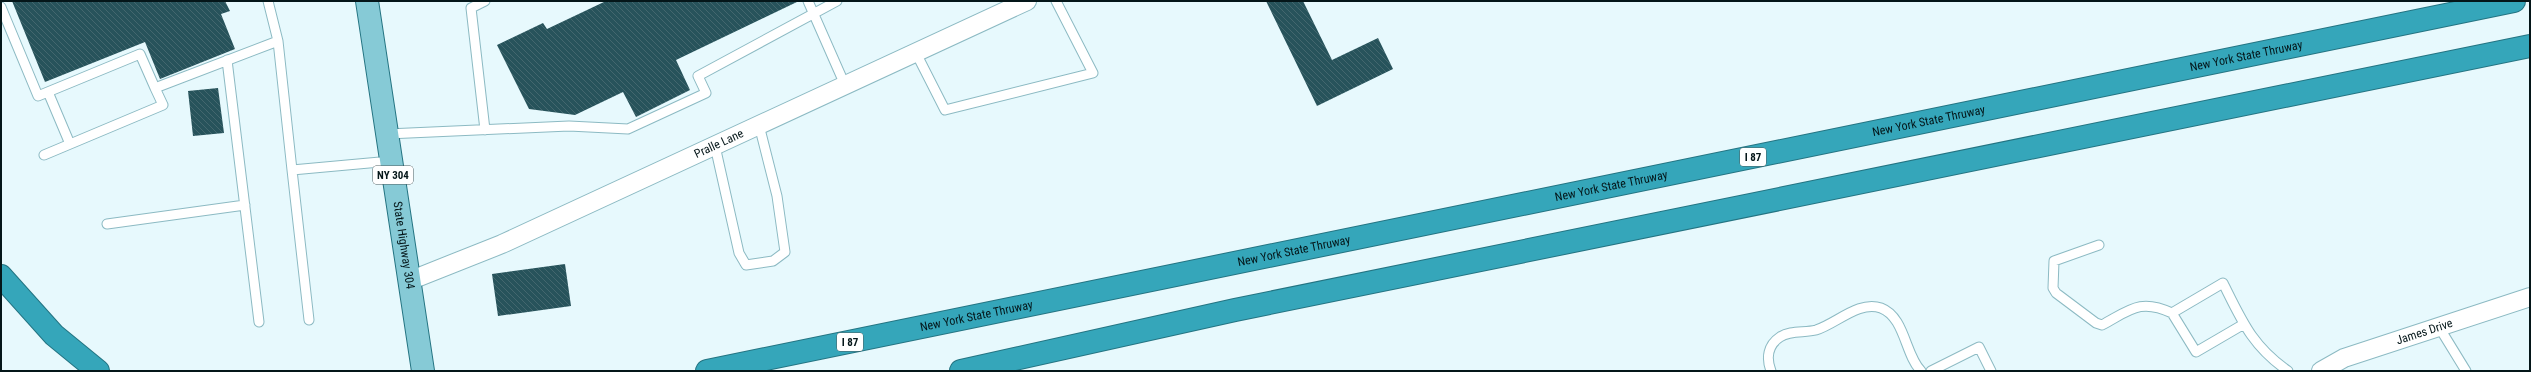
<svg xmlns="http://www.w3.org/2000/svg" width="2531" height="372" viewBox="0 0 2531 372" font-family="'Roboto Condensed',sans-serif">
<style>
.building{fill:url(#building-back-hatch)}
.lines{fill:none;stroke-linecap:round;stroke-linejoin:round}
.lane-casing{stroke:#8cbac3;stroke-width:11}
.street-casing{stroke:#8cbac3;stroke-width:20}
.primary-casing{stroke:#247482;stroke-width:24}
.highway-casing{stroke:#247482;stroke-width:24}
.lane{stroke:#fff;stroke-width:9}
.street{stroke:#fff;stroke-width:18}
.primary{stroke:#86cad6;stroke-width:22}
.highway{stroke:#35a6ba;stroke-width:22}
.labels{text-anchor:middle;stroke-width:4;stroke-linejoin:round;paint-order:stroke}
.shield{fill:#fff;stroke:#4f5c5e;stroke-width:1}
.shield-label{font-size:11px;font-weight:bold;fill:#041619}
.street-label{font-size:12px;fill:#041619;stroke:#fff}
</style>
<defs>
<pattern id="building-back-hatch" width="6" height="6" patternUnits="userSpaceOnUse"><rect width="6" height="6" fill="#27535b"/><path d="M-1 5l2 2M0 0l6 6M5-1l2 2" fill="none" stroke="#43676e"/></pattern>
</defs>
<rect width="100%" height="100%" fill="#e7f9fd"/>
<path class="building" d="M12 1H225L230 11 221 14 235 49 160 79 145 42 45 82Z
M606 1H799L676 60 690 90 636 117 623 92 575 115 529 109 497 45 543 23 547 29Z
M1266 1H1303L1332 60 1378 38 1393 69 1317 106Z
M218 88 224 133 193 136 188 91Z
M565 264 571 306 498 316 492 274Z"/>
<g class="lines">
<g class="lane-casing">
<path id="lane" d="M268 1 278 41 292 170 391 161
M808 1 845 85
M1 7 38 96 140 54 155 88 278 41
M916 53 945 110 1093 73 1056 1
M227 60 259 322
M48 92 70 144
M485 130 471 8 485 1
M387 134 569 126 628 129 706 93 698 76 837 1
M715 146 739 253 746 265 773 261 785 252 777 196 759 125
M44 155 163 105 155 88
M292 170 309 320
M107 224 245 205
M2099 245 2054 261 2053 288 2056 293 2096 323 2102 325C2130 310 2140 298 2172 313
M2244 324 2196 352 2172 313 2223 283C2242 321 2252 346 2288 371
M2439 327 2466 371
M1771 371C1766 358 1768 345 1780 337 1790 330 1805 333 1816 330 1836 324 1859 300 1881 308 1905 317 1905 355 1921 371
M1931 371 1979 347 1991 371"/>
</g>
<g class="street-casing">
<g id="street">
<path id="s1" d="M409 281 502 244 1027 1"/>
<path id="s2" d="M2321 371 2344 358 2530 297"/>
</g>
</g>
<g class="primary-casing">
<g id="primary">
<path id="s3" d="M367 1 423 371"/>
</g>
</g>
<g class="highway-casing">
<g id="highway">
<path d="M1 276 54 335 98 371"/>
<path id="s4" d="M707 371 2514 1"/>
<path d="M961 371 1235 310 2530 46"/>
</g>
</g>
<use href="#lane" class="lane"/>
<use href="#street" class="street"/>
<use href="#primary" class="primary"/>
<use href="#highway" class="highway"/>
</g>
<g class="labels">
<g class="shield">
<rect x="1740" y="148" width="26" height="18" rx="3"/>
<rect x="373" y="166" width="40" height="18" rx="3"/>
<rect x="837" y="333" width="26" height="18" rx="3"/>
</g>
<g class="shield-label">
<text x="1753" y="161">I 87</text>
<text x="393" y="179">NY 304</text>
<text x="850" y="346">I 87</text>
</g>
<g class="street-label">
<text dy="4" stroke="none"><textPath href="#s4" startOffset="1571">New York State Thruway</textPath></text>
<text dy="4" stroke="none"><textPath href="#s4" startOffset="1247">New York State Thruway</textPath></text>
<text dy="4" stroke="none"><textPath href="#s1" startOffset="339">Pralle Lane</textPath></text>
<text dy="4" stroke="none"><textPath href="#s4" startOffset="923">New York State Thruway</textPath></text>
<text dy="4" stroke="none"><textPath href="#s3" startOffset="247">State Highway 304</textPath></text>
<text dy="4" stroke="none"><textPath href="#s4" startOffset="599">New York State Thruway</textPath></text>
<text dy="4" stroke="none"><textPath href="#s4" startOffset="275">New York State Thruway</textPath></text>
<text dy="4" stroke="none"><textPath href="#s2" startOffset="111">James Drive</textPath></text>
</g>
</g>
<rect width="2531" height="372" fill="none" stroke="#041619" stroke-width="4"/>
</svg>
